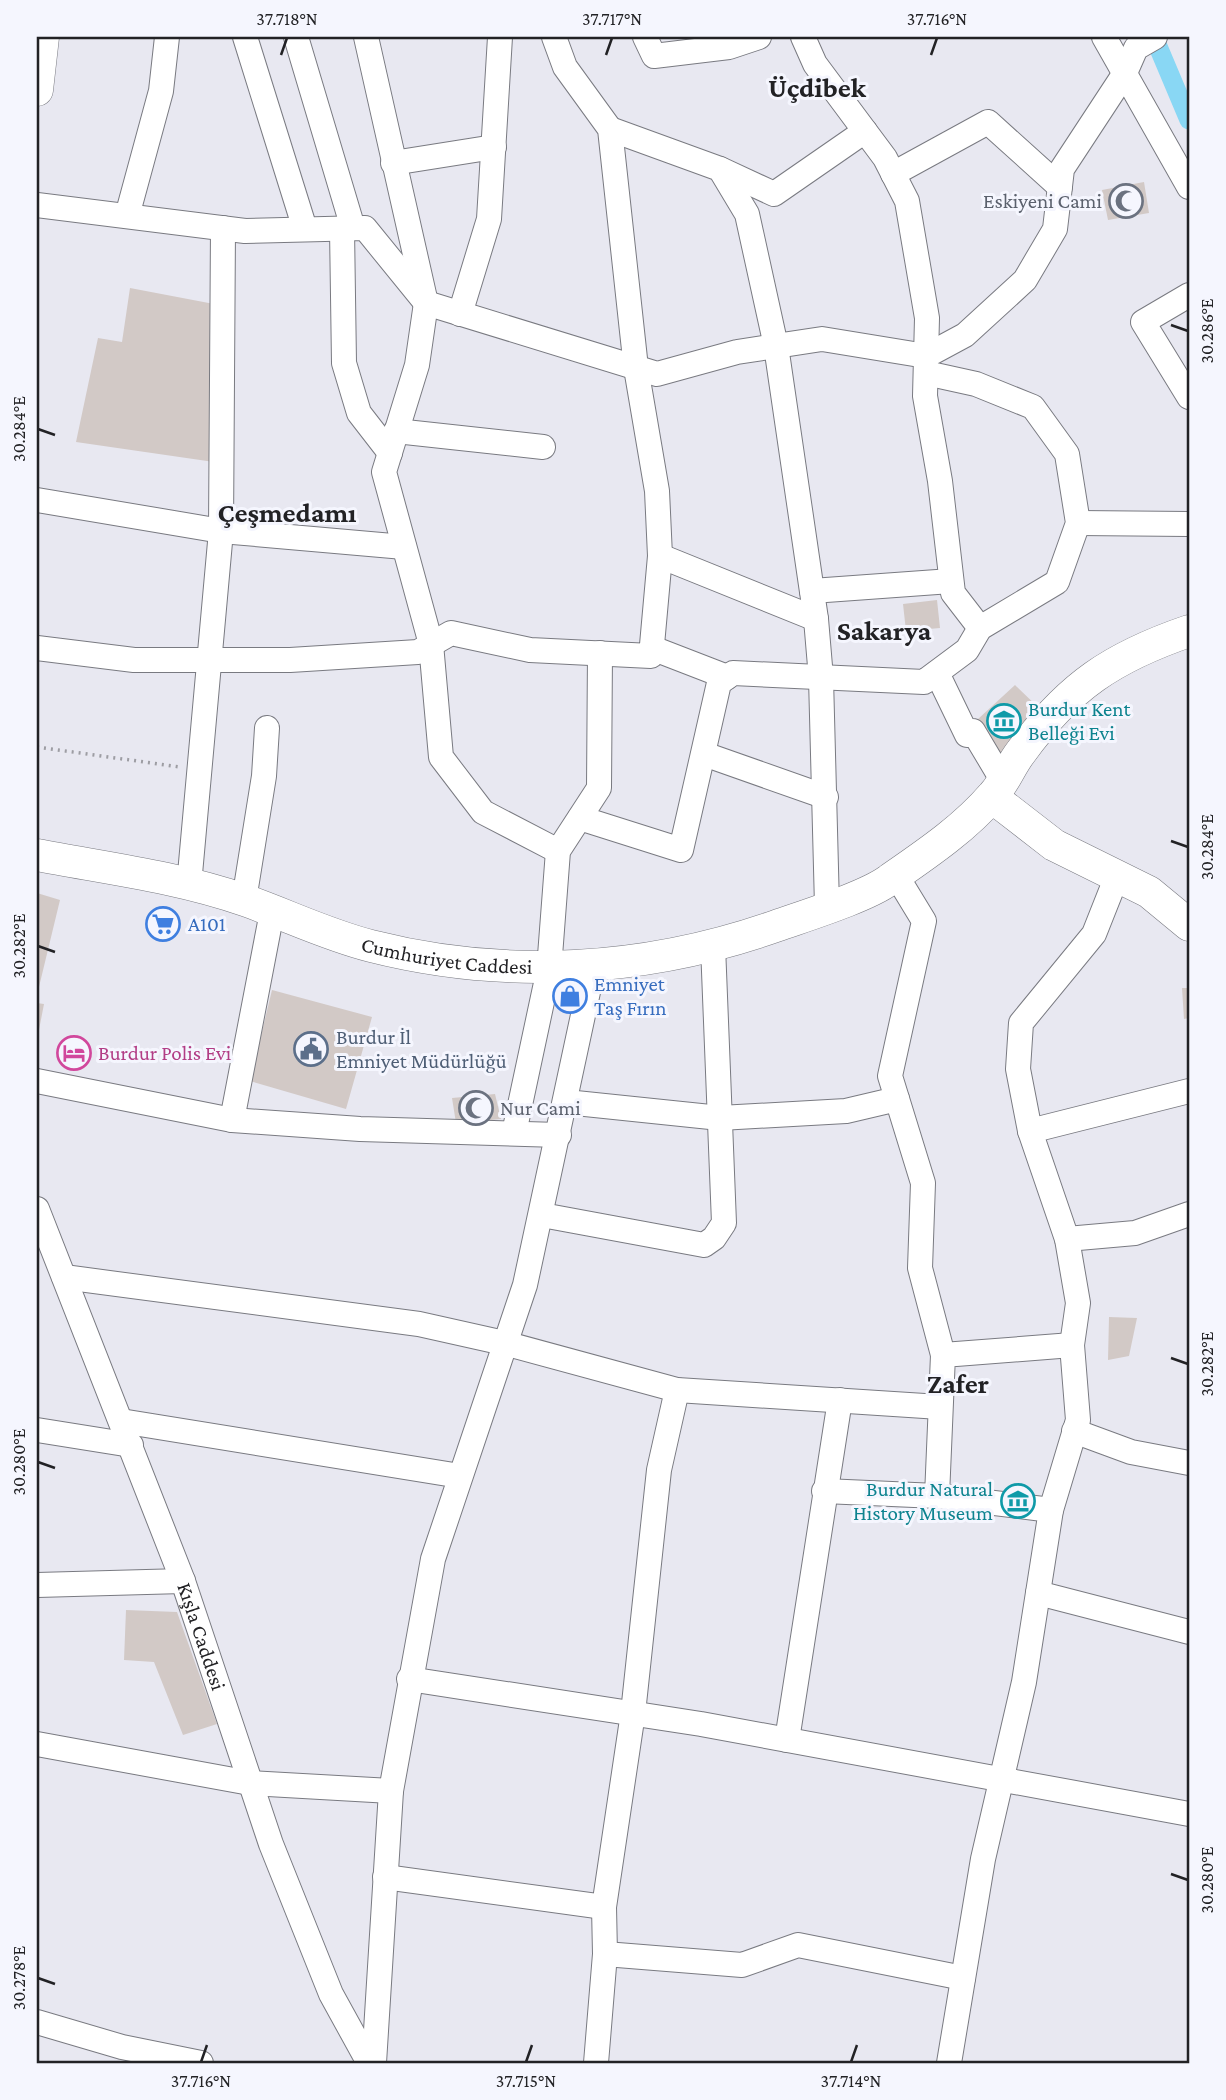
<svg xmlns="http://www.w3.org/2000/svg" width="1226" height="2100" viewBox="0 0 1226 2100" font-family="'Crimson Pro',serif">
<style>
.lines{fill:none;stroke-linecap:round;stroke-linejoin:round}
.canal{stroke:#89d7f4;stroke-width:19}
.building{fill:#d2c9c6}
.minor-casing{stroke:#797a81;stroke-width:26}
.major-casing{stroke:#797a81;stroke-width:33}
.path{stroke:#9d9da3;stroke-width:3.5;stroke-dasharray:2 5;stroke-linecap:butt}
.minor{stroke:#fff;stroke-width:24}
.major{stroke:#fff;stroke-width:32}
.ticks{fill:none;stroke:#222225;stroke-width:2.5}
.labels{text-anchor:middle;stroke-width:6;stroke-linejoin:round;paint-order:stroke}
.worship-label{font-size:21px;fill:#5b616d;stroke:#f5f6fe;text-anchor:end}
.culture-label{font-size:21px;fill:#0d838f;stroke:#f5f6fe;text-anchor:start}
.shop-label{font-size:21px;fill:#366cbe;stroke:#f5f6fe;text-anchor:start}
.street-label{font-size:21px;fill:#222225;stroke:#f5f6fe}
.service-label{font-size:21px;fill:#4e5e75;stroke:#f5f6fe;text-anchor:start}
.hotel-label{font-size:21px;fill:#b23c85;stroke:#f5f6fe;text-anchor:start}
.district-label{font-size:28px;font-weight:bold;fill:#222225;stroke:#f5f6fe}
.neatline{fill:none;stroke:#222225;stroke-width:2.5}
.ticks-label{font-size:18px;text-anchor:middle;fill:#222225}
</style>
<rect width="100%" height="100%" fill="#e8e8f1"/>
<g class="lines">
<path class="canal" d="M1154 37 1189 120"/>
</g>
<path class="building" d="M1144 182 1149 213 1108 220 1102 190Z
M130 288 214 304V462L76 442 98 338 122 342Z
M937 600 940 628 906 631 903 604Z
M1015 685 1041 710 990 773 965 731Z
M37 893 60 900 38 991H37Z
M1182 988H1189V1018L1184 1019Z
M272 990 372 1017 346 1109 250 1081Z
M37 1003 44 1004 38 1035H37Z
M495 1094 501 1119 456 1123 452 1098Z
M1109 1317 1137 1318 1129 1356 1108 1360Z
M126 1610 177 1612 217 1724 183 1735 154 1662 124 1660Z"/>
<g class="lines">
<g class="minor-casing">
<g id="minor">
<path d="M245 37 305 229"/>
<path d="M296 37 353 228"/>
<path d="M366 37 426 303 417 365 384 472 431 644 441 757 483 812 558 851"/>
<path d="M645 37 654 56 729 47 759 37"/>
<path d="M803 37 815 64 885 158 907 201 927 318 925 396 940 481 953 593 980 628"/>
<path d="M1104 37 1189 187"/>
<path d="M610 129 720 169 747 214 776 346 816 619 821 678 827 906"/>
<path d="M393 163 494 147"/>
<path d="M720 169 774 194 865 131"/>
<path d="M893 174 988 122 1060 187"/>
<path d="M37 205 245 231 365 228 426 303 657 374 737 352 822 339 926 356 965 335 1025 280 1055 229 1062 169 1125 73 1136 48 1155 37"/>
<path d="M127 216 161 91 167 37"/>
<path d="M342 229 344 363 359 413 390 453"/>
<path d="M1189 295 1143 322 1189 397"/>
<path d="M460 314 489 219 500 37"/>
<path d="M396 431 543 447"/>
<path d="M37 500 221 531 404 547"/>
<path d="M1078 523 1189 524"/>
<path d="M660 556 816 619"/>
<path d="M812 591 951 581"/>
<path d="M37 648 134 660H290L418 652 451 633 530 650 651 656 660 556 657 491 636 368 610 129 565 67 554 37"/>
<path d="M652 648 727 677"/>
<path d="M937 673 967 735 973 731 1004 783"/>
<path d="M704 754 826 797"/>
<path d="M580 818 681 850 719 683 733 673 924 682 967 650 980 628 1057 582 1078 523 1067 454 1033 407 976 384 926 373"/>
<path d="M896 875 924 921 890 1076 923 1183 920 1268 943 1355"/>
<path d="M189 885 221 531 223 228"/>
<path d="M244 900 264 776 267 728"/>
<path d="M37 1081 232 1120 360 1129 559 1135"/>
<path d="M566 1102 720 1118 846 1111 897 1099"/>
<path d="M232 1120 272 912"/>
<path d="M1030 1131 1189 1091"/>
<path d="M514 1133 549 969 558 851 599 788 600 653"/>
<path id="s1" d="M37 1209 183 1581 271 1844 331 1994 369 2063"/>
<path d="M542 1215 704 1245 714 1238 724 1223 713 946"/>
<path d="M1067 1239 1135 1233 1189 1214"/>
<path d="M64 1277 419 1324 504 1343 677 1390 940 1407"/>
<path d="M121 1421 460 1476"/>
<path d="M37 1430 131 1445"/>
<path d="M1074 1431 1131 1452 1189 1463"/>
<path d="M824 1491 937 1496"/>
<path d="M1051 1510 937 1496 943 1355 1072 1345"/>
<path d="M37 1585 183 1581"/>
<path d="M1038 1593 1189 1632"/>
<path d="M409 1679 701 1724 1189 1814"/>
<path d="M787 1740 840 1400"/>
<path d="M37 1744 250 1783 391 1791"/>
<path d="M385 1877 604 1907"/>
<path d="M605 1954 742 1965 798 1945 963 1978"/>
<path d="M37 2022 122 2047 201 2063"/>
<path d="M374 2063 391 1791 433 1559 525 1285 594 964"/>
<path d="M596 2063 605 1954 604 1907 633 1713 659 1470 677 1390"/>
<path d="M949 2063 983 1859 1024 1682 1051 1510 1078 1420 1072 1345 1078 1303 1067 1239 1030 1131 1018 1069 1021 1023 1094 934 1117 876"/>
</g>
</g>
<g class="major-casing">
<g id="major">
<path d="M37 90 43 37"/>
<path d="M992 797 1054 845 1149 892 1189 925"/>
<path id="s2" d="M37 855C105 868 178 877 244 900 287 915 327 935 371 946 505 980 645 972 776 926 804 916 866 897 889 880 925 855 964 829 993 795 1005 782 1010 766 1021 752 1069 686 1113 657 1189 631"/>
</g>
</g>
<path class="path" d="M37 747 180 767"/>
<use href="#minor" class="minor"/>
<use href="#major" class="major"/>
</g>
<path class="ticks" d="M281 55 287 38M606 55 612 38M931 55 937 38M1171 325 1188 331M38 429 55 435M1171 841 1188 847M38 946 55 952M1171 1358 1188 1364M38 1462 55 1468M1171 1874 1188 1880M38 1978 55 1984M201 2062 207 2045M526 2062 532 2045M851 2062 857 2045"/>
<defs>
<g id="mosque-ring" transform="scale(1.75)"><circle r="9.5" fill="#f5f6fe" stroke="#6b7280" stroke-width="1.5"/><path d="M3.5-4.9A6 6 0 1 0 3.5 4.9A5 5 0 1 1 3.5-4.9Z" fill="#6b7280"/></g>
<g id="museum-ring" transform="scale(1.75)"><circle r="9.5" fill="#f5f6fe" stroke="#0f9aa8" stroke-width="1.5"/><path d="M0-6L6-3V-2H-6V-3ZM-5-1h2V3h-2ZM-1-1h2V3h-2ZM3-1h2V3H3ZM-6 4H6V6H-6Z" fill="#0f9aa8"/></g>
<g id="supermarket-ring" transform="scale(1.75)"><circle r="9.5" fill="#f5f6fe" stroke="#3f7fe0" stroke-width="1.5"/><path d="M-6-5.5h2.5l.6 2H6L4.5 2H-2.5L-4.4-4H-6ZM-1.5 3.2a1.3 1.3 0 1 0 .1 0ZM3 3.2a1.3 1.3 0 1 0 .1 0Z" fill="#3f7fe0"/></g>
<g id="shop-ring" transform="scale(1.75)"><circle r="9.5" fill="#f5f6fe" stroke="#3f7fe0" stroke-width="1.5"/><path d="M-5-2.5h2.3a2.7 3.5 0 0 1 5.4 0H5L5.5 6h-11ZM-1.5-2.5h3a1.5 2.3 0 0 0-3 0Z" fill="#3f7fe0"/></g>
<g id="civic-ring" transform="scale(1.75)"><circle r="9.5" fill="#f5f6fe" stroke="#5c6f8a" stroke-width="1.5"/><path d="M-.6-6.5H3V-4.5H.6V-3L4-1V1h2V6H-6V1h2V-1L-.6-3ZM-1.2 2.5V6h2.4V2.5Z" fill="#5c6f8a"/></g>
<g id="hotel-ring" transform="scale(1.75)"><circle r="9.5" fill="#f5f6fe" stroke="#d1479c" stroke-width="1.5"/><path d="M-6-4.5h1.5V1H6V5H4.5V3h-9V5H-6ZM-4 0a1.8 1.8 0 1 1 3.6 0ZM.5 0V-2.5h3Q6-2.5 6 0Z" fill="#d1479c"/></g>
</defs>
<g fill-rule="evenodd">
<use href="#mosque-ring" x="1126" y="201"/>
<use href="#museum-ring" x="1004" y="721"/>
<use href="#supermarket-ring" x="163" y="924"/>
<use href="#shop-ring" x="570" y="996"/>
<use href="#civic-ring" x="311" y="1049"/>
<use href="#hotel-ring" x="74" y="1053"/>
<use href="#mosque-ring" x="476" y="1108"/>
<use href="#museum-ring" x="1018" y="1501"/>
</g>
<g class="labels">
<g class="worship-label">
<text x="1102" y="208">Eskiyeni Cami</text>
<text x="500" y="1115" text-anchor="start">Nur Cami</text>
</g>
<g class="culture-label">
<text x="1028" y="716">Burdur Kent<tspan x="1028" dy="24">Belleği Evi</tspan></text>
<text x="993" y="1496" text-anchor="end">Burdur Natural<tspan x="993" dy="24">History Museum</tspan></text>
</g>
<g class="shop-label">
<text x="188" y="931">A101</text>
<text x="594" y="991">Emniyet<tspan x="594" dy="24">Taş Fırın</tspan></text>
</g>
<g class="street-label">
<text dy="7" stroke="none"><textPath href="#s2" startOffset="424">Cumhuriyet Caddesi</textPath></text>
<text dy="7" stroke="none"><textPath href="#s1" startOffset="458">Kışla Caddesi</textPath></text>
</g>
<g class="service-label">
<text x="336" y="1044">Burdur İl<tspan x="336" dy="24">Emniyet Müdürlüğü</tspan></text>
</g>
<g class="hotel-label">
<text x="98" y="1060">Burdur Polis Evi</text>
</g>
<g class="district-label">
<text x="817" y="97">Üçdibek</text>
<text x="287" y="522">Çeşmedamı</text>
<text x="884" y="640">Sakarya</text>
<text x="958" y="1393">Zafer</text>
</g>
</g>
<rect width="1226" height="2100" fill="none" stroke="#f5f6fe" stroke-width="77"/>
<rect x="38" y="38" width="1150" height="2024" class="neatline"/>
<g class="ticks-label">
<text x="287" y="25">37.718°N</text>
<text x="612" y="25">37.717°N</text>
<text x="937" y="25">37.716°N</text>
<text transform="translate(1207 331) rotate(-90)" y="6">30.286°E</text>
<text transform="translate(19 429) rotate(-90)" y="6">30.284°E</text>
<text transform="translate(1207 847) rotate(-90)" y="6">30.284°E</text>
<text transform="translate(19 946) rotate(-90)" y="6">30.282°E</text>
<text transform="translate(1207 1364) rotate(-90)" y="6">30.282°E</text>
<text transform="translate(19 1462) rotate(-90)" y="6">30.280°E</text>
<text transform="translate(1207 1880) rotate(-90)" y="6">30.280°E</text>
<text transform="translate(19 1978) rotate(-90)" y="6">30.278°E</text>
<text x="201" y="2087">37.716°N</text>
<text x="526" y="2087">37.715°N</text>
<text x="851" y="2087">37.714°N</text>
</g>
</svg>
